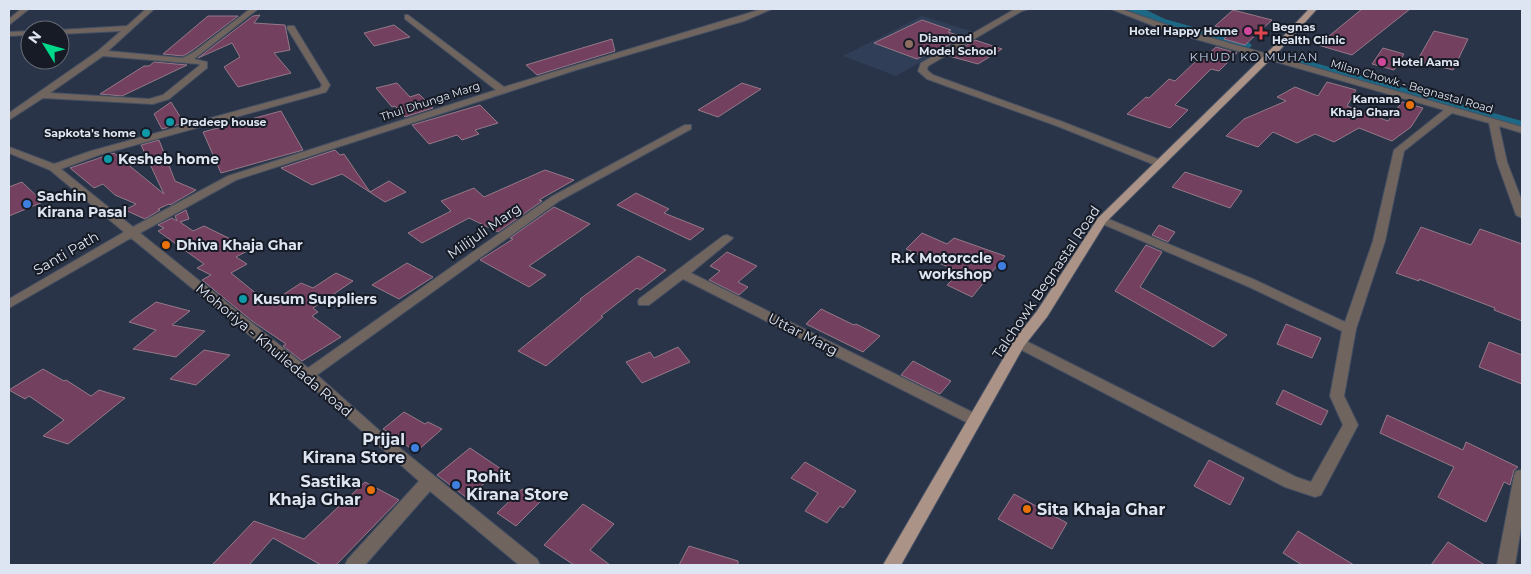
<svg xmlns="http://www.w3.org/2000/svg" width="1531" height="574" viewBox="0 0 1531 574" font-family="Montserrat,sans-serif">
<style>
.built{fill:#313e58}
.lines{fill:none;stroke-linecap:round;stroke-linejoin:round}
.canal{fill:#1d6985;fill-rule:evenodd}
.building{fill:#74405f;stroke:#947988}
.minor-casing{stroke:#465063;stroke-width:2}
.major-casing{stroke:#465063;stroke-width:2}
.minor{fill:#70645e;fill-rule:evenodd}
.major{fill:#ab9387;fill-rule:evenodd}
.hotel-dot{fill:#d1479c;stroke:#161b25;stroke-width:2}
.health-dot{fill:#e0444e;stroke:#161b25;stroke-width:2}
.education-dot{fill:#8d6e63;stroke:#161b25;stroke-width:2}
.food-dot{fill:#e8710a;stroke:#161b25;stroke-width:2}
.culture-dot{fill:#0f9aa8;stroke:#161b25;stroke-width:2}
.shop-dot{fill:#3f7fe0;stroke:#161b25;stroke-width:2}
.labels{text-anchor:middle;stroke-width:4;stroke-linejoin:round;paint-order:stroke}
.far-poi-label{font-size:11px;font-weight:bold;fill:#dee5f2;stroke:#161b25;text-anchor:start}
.far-street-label{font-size:11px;fill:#dee5f2;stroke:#161b25}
.far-neighbourhood-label{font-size:12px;letter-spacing:1px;fill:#c4d3ec;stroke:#161b25}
.poi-label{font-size:14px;font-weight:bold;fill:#dee5f2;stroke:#161b25;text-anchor:start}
.street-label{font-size:14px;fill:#dee5f2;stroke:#161b25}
.near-poi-label{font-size:16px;font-weight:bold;fill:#dee5f2;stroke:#161b25;text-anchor:end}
</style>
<rect width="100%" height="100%" fill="#293448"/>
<path class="built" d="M922 16 974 32 896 76 843 56Z"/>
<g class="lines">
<path class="canal" d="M1128 9H1144L1165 19 1250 43 1252 46 1245 50 1155 25 1129 12Z
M1301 59 1522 121V131L1296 66 1294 63 1296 60Z"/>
</g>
<path class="building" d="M1362 9H1410L1352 55 1318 45Z
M1233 10 1272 20 1245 45 1224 39 1233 31 1215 26Z
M260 15 254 23 285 25 290 50 274 53 291 73 238 87 224 67 240 57 232 43 198 58 253 16Z
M208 16H238L193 50 183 56 163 54Z
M922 20 951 30 948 32 963 37 936 52 933 51 917 59 874 43Z
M394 25 410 37 374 46 364 33Z
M1434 31 1468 39 1453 70 1417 61Z
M612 39 615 51 537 75 526 65Z
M975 40 1002 49 978 64 949 56Z
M1216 47 1237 53 1219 71 1211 69 1175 105 1188 110 1170 128 1127 114 1146 97 1149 98 1169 79 1175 81 1197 60 1200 61Z
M1383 48 1404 54 1394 70 1372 64Z
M154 62 187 65 122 96 100 94 144 66H149Z
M1327 82 1356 90 1347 106 1388 121 1402 102 1423 108 1411 127 1392 141 1359 128 1334 142 1315 134 1297 143 1273 132 1258 147 1226 136 1244 119 1286 101 1277 97 1295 87 1318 96Z
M397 83 410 97 419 94 433 108 405 117 395 106 392 107 376 88Z
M742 83 761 89 718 117 698 110Z
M171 102 184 123 162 129 154 114Z
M480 105 498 123 475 130 479 134 462 140 457 135 429 144 412 125Z
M281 111 303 150 221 173 203 132Z
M159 140 175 181 196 190 170 205 169 204 158 209 160 210 145 219 125 210 136 204 115 195 103 184 94 188 70 168 114 153 164 194 141 145Z
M335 150 340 155 344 154 370 192 389 181 406 192 385 202 342 174 312 185 281 168Z
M545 170 574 180 539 200 542 201 498 232 469 218 422 243 408 233 451 211 441 201 474 188 484 197Z
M1185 172 1242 191 1230 208 1172 187Z
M22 182 43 202 9 216V187Z
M636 193 669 209 664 213 704 229 690 240 617 205Z
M554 207 590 224 529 266 546 275 529 287 480 260 513 239 510 238Z
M186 210 189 219 180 222 193 231 204 226 251 249 236 257 247 264 231 273 269 304 301 283 313 288 336 273 353 281 313 308 318 312 312 316 341 337 302 361 283 346 286 344 252 321 202 280 211 275 197 268 204 264 158 231 164 228 158 225 172 218 177 221 175 216Z
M1159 225 1175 232 1168 242 1152 235Z
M1421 227 1471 245 1480 229 1522 244V321L1494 310 1495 308 1419 279V281L1396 273Z
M922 233 947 244 954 238 1005 256 972 297 947 285 960 272 906 249Z
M1146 245 1162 252 1140 287 1227 335 1213 347 1115 291Z
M727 252 757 266 738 282 748 287 739 295 709 280 720 271 710 266Z
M638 256 666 270 640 290 637 288 601 316 603 317 546 366 518 351 581 300 580 299Z
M407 263 433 277 399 299 372 285Z
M156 302 190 311 172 325 205 331 176 357 133 349 156 330 129 322Z
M821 309 854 325 856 324 880 336 863 352 806 324Z
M1286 324 1321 338 1312 358 1277 344Z
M1489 342 1522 355V384L1479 367Z
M678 347 690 362 642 383 626 362 650 352 654 358Z
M204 350 230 355 196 385 170 379Z
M913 361 951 381 940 394 901 375Z
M43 369 64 381 66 380 91 396 99 390 125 398 68 444 43 436 64 420 29 396 25 399 9 390Z
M1283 390 1328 411 1321 425 1276 404Z
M404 412 425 424 428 422 442 429 416 452 403 443 405 442 383 429Z
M1387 415 1463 450 1466 442 1518 467 1514 470 1510 485 1504 482 1486 522 1438 497 1454 467 1380 433Z
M470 448 501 469 467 498 437 475Z
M1209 460 1244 478 1230 505 1194 486Z
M805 462 856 491 843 508 840 506 827 523 805 511 818 493 791 478Z
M365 482 399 500 336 565H321L273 538 249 565H212L254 521 304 539Z
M522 489 541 501 516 526 497 513Z
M1014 494 1067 523 1052 549 998 519Z
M583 504 614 524 590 550 610 565H574L544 545Z
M1298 531 1354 565H1302L1283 553Z
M1448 542 1485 565H1431Z
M689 546 738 561V565H679Z"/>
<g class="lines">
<g class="minor-casing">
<path id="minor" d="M21 9H29L9 25V19Z
M146 9H154L108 51 183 58 194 52 250 9H258L194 59 207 62V68L169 99 153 104 43 98 9 120V113L98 51 121 31 60 34 58 30 127 26ZM103 56 199 64 200 65 163 95 149 99 50 93Z
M762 9H772L744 21 576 70 236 180 140 233 308 368 551 197 685 125H691V129L559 201 317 375 390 440 537 559 540 565H519L430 491 365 565H345L348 559 419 481 303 379 131 238 9 308V299L124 232 50 170 9 153V147L54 164 91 151 320 88 322 85 287 28 288 26H294L330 85 326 92 99 155 61 169 133 227 228 176 496 90 405 19V15H408L504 87Z
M1015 9H1029L1022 11 928 66 927 70 933 75 1063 122 1163 161 1164 163 1163 165H1155L1057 126 927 79 918 71 921 63Z
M1111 9H1121L1170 26 1522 127V133L1499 126 1507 162 1522 201V218L1516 215 1497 162 1489 123 1452 113 1404 151 1385 241 1356 329 1344 396 1358 425 1321 495 1315 497 1285 487 1014 346 1012 343 1014 340H1024L1296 477 1311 482 1343 425 1330 396 1342 331 1247 286 1098 222 1096 220 1102 217 1106 218 1255 280 1345 322 1373 241 1394 150 1444 110 1164 30Z
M30 31V35L9 36V32Z
M727 235 733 238 731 240 691 273 980 416 982 420 980 424 975 426 970 424 683 279 649 305H639L638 302 639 299 723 236Z
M1522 470V521L1515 565H1497L1514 476 1516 471Z"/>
</g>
<g class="major-casing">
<path id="major" d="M1309 9H1317L1279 51 1106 222 1047 317 1024 346 901 565H883L1014 340 1037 311 1098 218 1273 47Z"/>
</g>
<use href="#minor" class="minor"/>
<use href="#major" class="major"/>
</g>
<g class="hotel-dot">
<circle cx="1248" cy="31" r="5"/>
<circle cx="1382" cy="62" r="5"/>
</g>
<path class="health-dot" d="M1258.5 25.5h5v5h5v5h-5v5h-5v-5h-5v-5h5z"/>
<circle class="education-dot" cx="909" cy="44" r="5"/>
<g class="food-dot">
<circle cx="1410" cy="105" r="5"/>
<circle cx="166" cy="245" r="5"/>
<circle cx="371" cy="490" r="5"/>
<circle cx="1027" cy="509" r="5"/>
</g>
<g class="culture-dot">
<circle cx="170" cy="122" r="5"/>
<circle cx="146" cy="133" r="5"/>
<circle cx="108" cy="159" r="5"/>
<circle cx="243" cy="299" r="5"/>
</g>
<g class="shop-dot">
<circle cx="27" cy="204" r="5"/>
<circle cx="1002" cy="266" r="5"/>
<circle cx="415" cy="448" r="5"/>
<circle cx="456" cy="485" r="5"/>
</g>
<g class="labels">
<g class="far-poi-label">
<text x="1272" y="31">Begnas<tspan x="1272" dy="13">Health Clinic</tspan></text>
<text x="1238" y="35" text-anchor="end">Hotel Happy Home</text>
<text x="919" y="42">Diamond<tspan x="919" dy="13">Model School</tspan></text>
<text x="1392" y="66">Hotel Aama</text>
<text x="1400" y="103" text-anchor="end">Kamana<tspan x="1400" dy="13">Khaja Ghara</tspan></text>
<text x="180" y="126">Pradeep house</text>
<text x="136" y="137" text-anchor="end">Sapkota's home</text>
</g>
<g class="far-street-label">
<text transform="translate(1412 86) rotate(16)" y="4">Milan Chowk - Begnastal Road</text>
<text transform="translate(430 101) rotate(-18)" y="4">Thul Dhunga Marg</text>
</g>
<g class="far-neighbourhood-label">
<text x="1254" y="61">KHUDI KO MUHAN</text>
</g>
<g class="poi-label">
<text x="118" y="164">Kesheb home</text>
<text x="37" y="201">Sachin<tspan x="37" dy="16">Kirana Pasal</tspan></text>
<text x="176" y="250">Dhiva Khaja Ghar</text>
<text x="992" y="263" text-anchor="end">R.K Motorccle<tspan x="992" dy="16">workshop</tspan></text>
<text x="253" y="304">Kusum Suppliers</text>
</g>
<g class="street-label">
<text transform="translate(484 231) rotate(-35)" y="5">Milijuli Marg</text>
<text transform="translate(66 253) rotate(-30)" y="5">Santi Path</text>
<text transform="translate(1046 282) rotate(-56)" y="5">Talchowk Begnastal Road</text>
<text transform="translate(803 334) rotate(27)" y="5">Uttar Marg</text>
<text transform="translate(274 350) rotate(40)" y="5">Mohoriya - Khuiledada Road</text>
</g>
<g class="near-poi-label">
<text x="405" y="445">Prijal<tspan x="405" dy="18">Kirana Store</tspan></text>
<text x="466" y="482" text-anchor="start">Rohit<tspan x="466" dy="18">Kirana Store</tspan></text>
<text x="361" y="487">Sastika<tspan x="361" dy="18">Khaja Ghar</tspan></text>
<text x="1037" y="515" text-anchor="start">Sita Khaja Ghar</text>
</g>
</g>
<rect width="1531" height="574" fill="none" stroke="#dee5f2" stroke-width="20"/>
<g transform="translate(45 45) rotate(307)"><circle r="24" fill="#161b25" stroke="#666c77"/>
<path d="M0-4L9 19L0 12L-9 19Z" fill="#00d98c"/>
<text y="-8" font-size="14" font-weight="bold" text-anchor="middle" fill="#dee5f2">N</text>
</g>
</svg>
